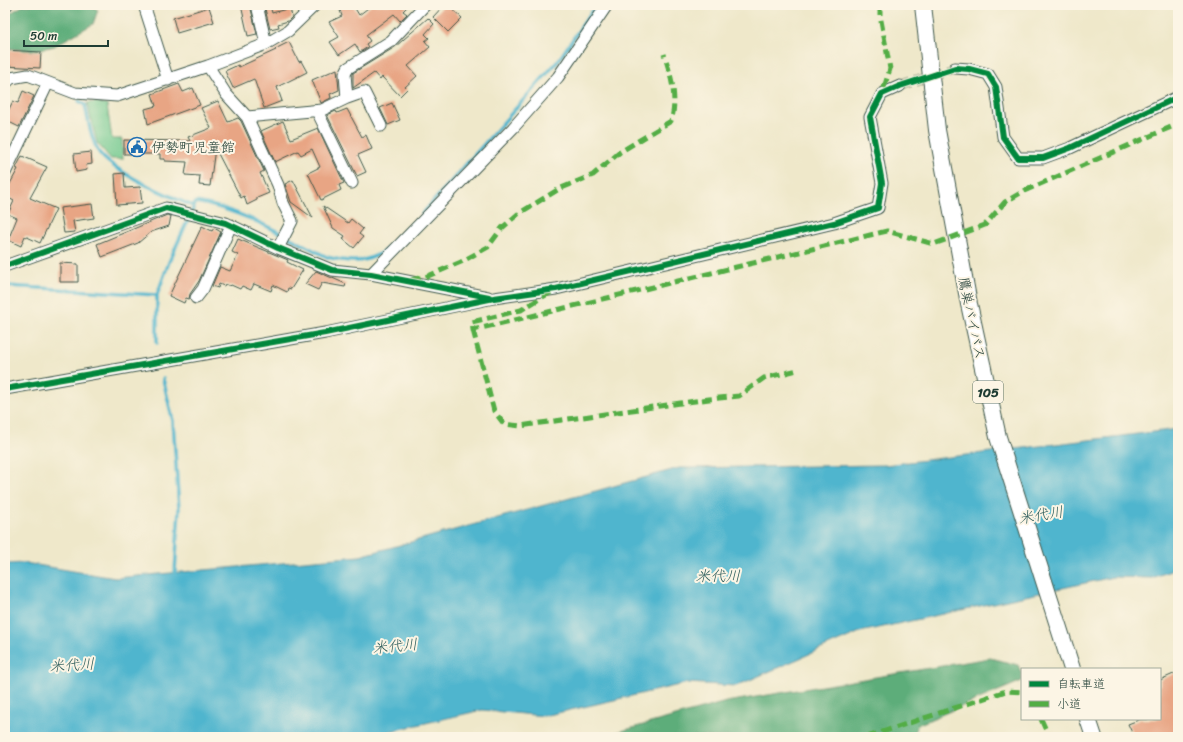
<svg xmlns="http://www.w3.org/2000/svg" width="1183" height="742" viewBox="0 0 1183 742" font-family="Sriracha,'Klee One',sans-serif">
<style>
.green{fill:#72c98f;stroke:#488362}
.forest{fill:#5dad7a;stroke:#3e7557}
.water{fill:#4fb5ce;stroke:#377981}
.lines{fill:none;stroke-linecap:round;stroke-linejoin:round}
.stream{stroke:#4fb5ce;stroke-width:3.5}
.building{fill:#e8a584}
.minor-tunnel{stroke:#c5c6ac;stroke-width:11;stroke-dasharray:11 5.5;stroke-linecap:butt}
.minor-casing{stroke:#3e574a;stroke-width:13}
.highway-casing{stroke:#3e574a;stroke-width:18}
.minor{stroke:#fff;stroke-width:11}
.highway{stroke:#fff;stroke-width:16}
.quiet{stroke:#52ad45;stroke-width:5;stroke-dasharray:10 5;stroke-linecap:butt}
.cycleway-casing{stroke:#fcf5e5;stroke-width:8}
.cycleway{stroke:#00873e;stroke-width:6}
.labels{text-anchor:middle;stroke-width:4;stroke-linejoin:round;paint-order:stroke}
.shield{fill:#fcf5e5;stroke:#617469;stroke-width:1}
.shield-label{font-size:13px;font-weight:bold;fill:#1f3d34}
.poi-label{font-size:14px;fill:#1f3d34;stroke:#fcf5e5;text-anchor:start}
.street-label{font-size:14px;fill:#1f3d34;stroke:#fcf5e5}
.water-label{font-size:15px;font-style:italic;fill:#2b5b5a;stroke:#fcf5e5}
</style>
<rect width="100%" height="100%" fill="#fcf5e5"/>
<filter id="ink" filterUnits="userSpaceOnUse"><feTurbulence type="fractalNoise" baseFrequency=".025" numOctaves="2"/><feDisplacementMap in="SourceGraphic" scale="8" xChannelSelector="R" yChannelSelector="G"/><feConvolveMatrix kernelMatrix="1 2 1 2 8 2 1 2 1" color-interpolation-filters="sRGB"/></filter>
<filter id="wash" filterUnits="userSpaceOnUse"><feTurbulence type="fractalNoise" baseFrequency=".012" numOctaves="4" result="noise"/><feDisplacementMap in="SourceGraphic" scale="16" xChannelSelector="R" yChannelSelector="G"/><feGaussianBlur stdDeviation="0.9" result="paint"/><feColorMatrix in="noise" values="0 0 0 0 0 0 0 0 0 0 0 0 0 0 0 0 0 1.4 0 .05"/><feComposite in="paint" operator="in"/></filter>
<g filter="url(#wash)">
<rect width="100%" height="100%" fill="#efe8ca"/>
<path class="green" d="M97 102 107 105 112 139H122L123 159H111L97 143 87 103Z"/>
<path class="forest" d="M24 5H91L98 10 93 24 54 46 33 51 5 48V16Z
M990 658 1018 665 1022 675V681L917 725 914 737H600L726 702Z"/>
<path class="water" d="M1178 429V568L1152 578 1113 577 860 632 736 686 688 683 544 716 482 710 365 737H5V564L25 563 115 578 360 556 679 468 885 465Z"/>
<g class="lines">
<path class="stream" d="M79 101 85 105C88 119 90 134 96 147 105 170 170 196 193 206
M422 214 558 61 596 5
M6 286 157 295
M157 343V295L169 262 196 202C243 210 285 236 327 257 354 264 369 263 392 246
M163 379 173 421 179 509 175 572"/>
</g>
<g id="blocks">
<path class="building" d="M241 5H250L257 34 248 36Z
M264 5H270L272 13 290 8 292 17 288 21 278 24 279 27 270 29Z
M338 5H353L359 15 372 5H409L403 11 407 14 400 21 394 14 366 35 370 41 366 44 368 47 360 52 355 44 339 55 330 42 339 37 329 22 342 16Z
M444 5H448L462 18 448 32 433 17Z
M209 7 214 22 177 33 173 18Z
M428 18 434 24 425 34 429 38 425 41 430 47 408 66 417 76 405 87 407 89 400 96 382 77 380 80 374 73 353 88V73L395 47Z
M289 42 299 62 301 61 307 72 277 87 282 101 264 108 254 79 233 88 225 71 238 65 239 67 276 50 275 49Z
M5 50 41 52 40 68 5 66Z
M337 69 339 90 330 94 331 98 321 103 312 80Z
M179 84 183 92 193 88 200 105 148 124 145 109 156 106 152 94Z
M23 91 34 96 19 127 5 120V117L13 101 18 103Z
M218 101 228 122 238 118 241 121 264 171 260 173 269 193 257 198V200L247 205 244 196 241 198 215 148 210 186 199 185 200 176 185 175 187 162 165 161V159H160V154H124V140L190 141 188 137 211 128 201 108Z
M392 103 400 120 388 125 380 108Z
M347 109 362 137 366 135 372 149 358 155 366 172 357 176 327 115 336 111 337 113Z
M283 121 291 139 318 128 344 183 339 185 341 190 321 200 308 173 320 167 312 149 301 155 298 151 275 162 261 131Z
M91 152 92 164 86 165 87 170 76 172 74 154Z
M22 156 47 167 30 198 56 209 40 243 25 236 21 246 8 240 17 218 8 214 14 201 5 196V193L18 169 16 168Z
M124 173 125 188 140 187 142 203 117 205 115 174Z
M293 180 313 218 291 202 285 184Z
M92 204 94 218 73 221 75 232 64 233 60 208Z
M323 206 348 223 351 219 363 229 359 234 363 237 354 248 343 239 345 236 333 228Z
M167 215 171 216 169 226 151 232 138 243 102 257 97 244Z
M202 226 212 231 214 228 221 232 199 281 190 294 189 299 186 298 184 303 169 296Z
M238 239 288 260 287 262 303 270 291 289 288 288 287 292 273 285 271 291 254 284 251 290 242 286 240 289 231 285 230 286 225 284 224 286 219 284 218 288 212 286 220 267 230 271 238 255 232 252Z
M60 263 78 264V282H60Z
M316 271 346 284 345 287 322 283 318 290 305 284Z
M1178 672V737H1134L1128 724 1141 719H1160V680Z"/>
</g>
</g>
<g filter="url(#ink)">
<use href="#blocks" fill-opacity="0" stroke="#3e574a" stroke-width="1"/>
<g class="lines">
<path class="minor-tunnel" d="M900 86 955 68"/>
<g class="minor-casing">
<path id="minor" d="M144 5 168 80
M257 5 266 44
M5 6 7 5
M955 68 969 69 988 74 996 87 1003 137 1018 158H1043L1070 148 1178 97
M5 84 11 78 28 75 75 93 117 96 208 66
M347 98 364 92 381 126
M317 111 352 183
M247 117 322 110 347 98 345 74 348 68 391 41 425 5
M5 173 48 83
M278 248 292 221 283 203 278 185 247 117 226 94 208 66 266 44 288 31 315 5
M5 266 166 208 226 223 278 248 332 270 371 274 488 297
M371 274 513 128 558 77 607 5
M196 298 203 289 231 225
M5 389 325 333 494 298 556 289 834 223 878 208 882 183 870 117 882 94 900 86"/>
</g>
<g class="highway-casing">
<path id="highway" d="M923 5 937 130 969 304 998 437 1072 669
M1088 719 1094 737"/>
</g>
<use href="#minor" class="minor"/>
<use href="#highway" class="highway"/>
<path class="quiet" d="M880 5V15L890 69 882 94
M411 280 428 276 461 262 488 247 502 228 518 214 559 189 593 175 620 152 671 121C678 99 671 75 664 54
M551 292 521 310 472 322 473 330 887 231 934 244 985 225 1005 202 1024 191 1178 124
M473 330 494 411 504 424 520 426 709 399 739 396 764 378 798 370
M1041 719 1049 737
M867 737 1006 691 1022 692"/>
<g class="cycleway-casing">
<path id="cycleway" d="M5 266 166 208 226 223 278 248 332 270 371 274 489 297
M5 389 325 333 494 298 556 289 834 223 878 208 882 183 870 117 882 94 900 86 955 68 969 69 988 74 996 87 1003 137 1018 158H1043L1070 148 1178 97"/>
</g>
<use href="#cycleway" class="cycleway"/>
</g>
</g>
<defs>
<g id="civic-ring" transform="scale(1)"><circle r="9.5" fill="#fcf5e5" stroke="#1f6fb2" stroke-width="1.5"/><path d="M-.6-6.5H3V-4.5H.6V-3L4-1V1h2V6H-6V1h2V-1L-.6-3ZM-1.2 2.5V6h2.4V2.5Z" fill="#1f6fb2"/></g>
</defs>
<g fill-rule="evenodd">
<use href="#civic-ring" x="137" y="147"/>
</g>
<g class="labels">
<rect class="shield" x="973" y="381" width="30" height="22" rx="3"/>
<g class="shield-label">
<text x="988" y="397">105</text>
</g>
<g class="poi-label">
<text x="151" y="152">伊勢町児童館</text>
</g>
<g class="street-label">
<text transform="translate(972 318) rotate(78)" y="5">鷹巣バイパス</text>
</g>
<g class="water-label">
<text transform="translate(1041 515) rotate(-9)" y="5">米代川</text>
<text x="718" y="581">米代川</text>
<text transform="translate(395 646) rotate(-5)" y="5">米代川</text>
<text transform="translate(72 665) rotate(-3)" y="5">米代川</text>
</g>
</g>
<rect width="1183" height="742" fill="none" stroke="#fcf5e5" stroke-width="20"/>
<rect x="1021" y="668" width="140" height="52" fill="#fcf5e5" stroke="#a4ab9e"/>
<rect x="1029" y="681" width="20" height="6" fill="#00873e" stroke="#a4ab9e"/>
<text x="1057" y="688" font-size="12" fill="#1f3d34">自転車道</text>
<rect x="1029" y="701" width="20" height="6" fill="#52ad45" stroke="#a4ab9e"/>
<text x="1057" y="708" font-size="12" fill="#1f3d34">小道</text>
<path d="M24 40v6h84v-6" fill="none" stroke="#1f3d34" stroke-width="2"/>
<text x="30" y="40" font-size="12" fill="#1f3d34" stroke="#fcf5e5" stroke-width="3" paint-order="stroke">50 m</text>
</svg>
